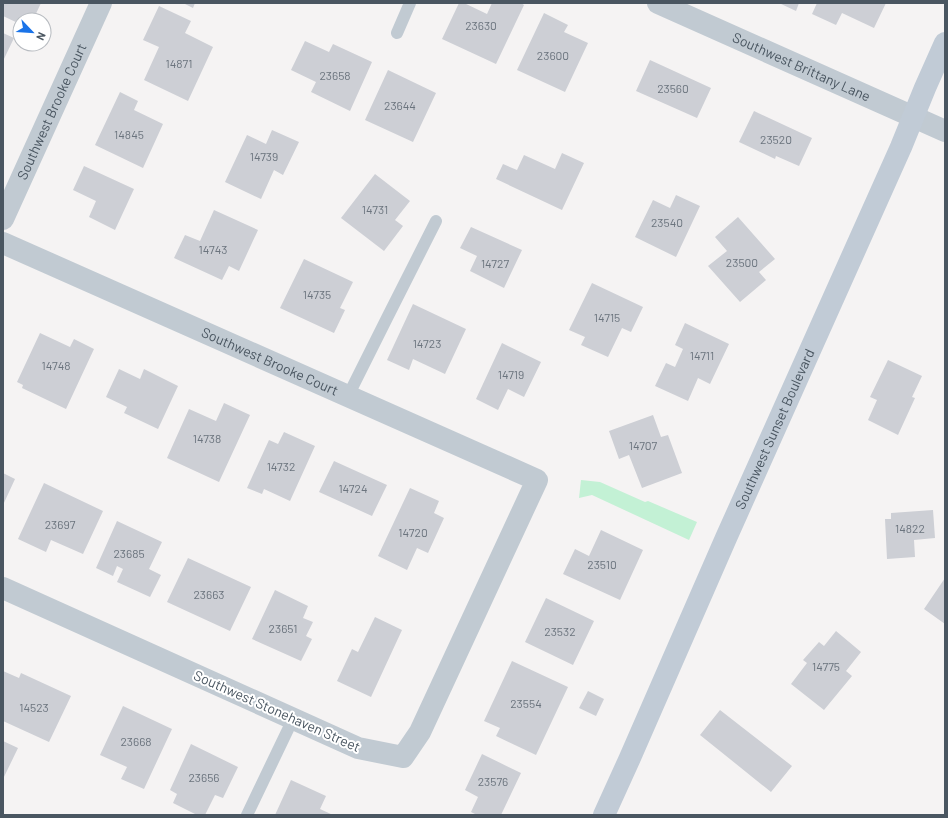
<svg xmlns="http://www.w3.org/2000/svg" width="948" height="818" viewBox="0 0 948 818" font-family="Barlow,sans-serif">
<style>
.green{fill:#c3f1d5}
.building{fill:#cdcfd5}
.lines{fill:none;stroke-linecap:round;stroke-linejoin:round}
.service{stroke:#c1cad2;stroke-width:12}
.minor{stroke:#c1cad2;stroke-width:22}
.secondary{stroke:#c1cbd6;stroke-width:22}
.labels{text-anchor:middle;stroke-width:4;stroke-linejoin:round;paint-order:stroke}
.number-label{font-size:12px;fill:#6b747e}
.street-label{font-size:14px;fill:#4a5661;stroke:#fff}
</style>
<rect width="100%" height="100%" fill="#f5f3f3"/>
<path class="green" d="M581 480 600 482 645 502 648 501 697 522 689 540 592 495 579 498Z"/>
<path class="building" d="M3 3H41L33 20H20V24L3 16Z
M183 3H195L193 8Z
M459 3H464L487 14 492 3H521L524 5 496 64 442 39Z
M779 3H799L796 11Z
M817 3H886L874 28 842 13 836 25 812 14Z
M159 6 191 21 185 33 213 47 188 101 144 80 159 47 143 40Z
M544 13 568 25 564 32 588 43 565 92 517 70Z
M3 33 14 38 3 61Z
M305 41 329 52 333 44 372 62 350 111 311 92 316 82 291 70Z
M650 60 711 88 697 118 636 91Z
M388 70 436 93 413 142 365 120Z
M120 92 138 101 134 110 163 124 143 168 95 145Z
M754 111 812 138 799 166 776 156 775 159 739 142Z
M272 130 299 142 283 175 274 170 261 199 225 182 247 135 266 144Z
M562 153 584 163 562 210 496 179 503 164 517 170 524 155 555 169Z
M84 166 134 189 115 230 89 217 96 201 73 190Z
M375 174 410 201 395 220 403 226 384 251 341 218Z
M676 195 700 206 676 257 635 237 653 200 670 208Z
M214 210 258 230 239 271 229 266 222 280 174 258 185 235 200 241Z
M738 217 775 259 759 272 766 280 740 302 708 266 727 251 715 237Z
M471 227 522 250 504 288 470 271 477 256 460 248Z
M304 259 353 282 340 308 345 310 334 333 280 308Z
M592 283 643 307 631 332 622 328 608 357 581 345 585 337 569 330Z
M413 304 466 329 445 374 413 359 409 370 387 360Z
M685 323 729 344 710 384 698 378 688 401 655 386 666 363 675 367 683 349 675 345Z
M40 333 70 347 74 339 94 349 66 409 22 388 23 385 17 382Z
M502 343 541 362 524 397 508 389 498 410 476 399Z
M888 360 922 376 912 397 915 398 898 435 868 420 877 400 870 397Z
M119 369 140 379 144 369 178 386 158 429 124 413 127 407 106 397Z
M224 403 250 415 219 482 167 458 189 409 216 421Z
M653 415 661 437 668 435 682 473 642 488 629 455 619 459 609 431Z
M284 432 315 446 290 501 264 489 262 494 247 488 269 440 278 444Z
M334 461 387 485 372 516 319 492Z
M3 473 15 479 3 505Z
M44 483 103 511 83 554 51 540 46 552 18 539Z
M410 488 439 501 434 513 444 518 428 553 417 548 407 570 378 556Z
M933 510 935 538 914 540 915 557 887 559 885 519H891V513Z
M117 521 162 542 149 569 161 575 150 597 117 582 123 569 117 566 113 576 96 568Z
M601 530 643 550 620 600 563 574 575 549 589 556Z
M188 558 251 587 230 631 167 602Z
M945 578V624L924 609Z
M275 590 308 606 303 618 313 622 306 636 312 639 301 661 252 639Z
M546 598 594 621 573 665 525 642Z
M375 617 402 630 371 697 337 681 352 649 358 652Z
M836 631 861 652 846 671 852 676 824 710 791 684 807 663 803 660 819 642 824 646Z
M512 661 568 687 536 755 496 736 500 728 484 721Z
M3 671 19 678 21 673 71 696 49 742 3 721Z
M588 691 604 699 596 716 579 708Z
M123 706 172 729 144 789 121 779 127 767 100 755Z
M720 710 792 766 771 792 700 735Z
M3 741 18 748 3 779Z
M191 744 238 767 223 798 215 795 205 815H197L173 803 177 794 170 790Z
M482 754 521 773 501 815H477L471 812 478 797 465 790Z
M291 780 326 796 320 809 333 815H275Z"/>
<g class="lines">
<path class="service" d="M397 33 410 3
M348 396 387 318 436 221
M247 815 293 719"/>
<g class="minor">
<path id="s1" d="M658 3 945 131"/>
<path id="s2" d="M3 219 101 3"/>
<path id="s3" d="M3 243 537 480 420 732 403 757 358 748 3 588"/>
</g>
<path class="secondary" id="s4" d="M604 815 629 760 726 538 901 147 925 88 945 43"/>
</g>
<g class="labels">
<g class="number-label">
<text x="481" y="30">23630</text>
<text x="553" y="60">23600</text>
<text x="179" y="68">14871</text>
<text x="335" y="80">23658</text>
<text x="673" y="93">23560</text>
<text x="400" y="110">23644</text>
<text x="129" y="139">14845</text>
<text x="776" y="144">23520</text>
<text x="264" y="161">14739</text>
<text x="375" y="214">14731</text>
<text x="667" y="227">23540</text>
<text x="213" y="254">14743</text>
<text x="742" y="267">23500</text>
<text x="495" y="268">14727</text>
<text x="317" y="299">14735</text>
<text x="607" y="322">14715</text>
<text x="427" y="348">14723</text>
<text x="702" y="360">14711</text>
<text x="56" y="370">14748</text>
<text x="511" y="379">14719</text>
<text x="207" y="443">14738</text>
<text x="643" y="450">14707</text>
<text x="281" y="471">14732</text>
<text x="353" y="493">14724</text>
<text x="60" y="529">23697</text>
<text x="910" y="533">14822</text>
<text x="413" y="537">14720</text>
<text x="129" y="558">23685</text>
<text x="602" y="569">23510</text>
<text x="209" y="599">23663</text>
<text x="283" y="633">23651</text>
<text x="560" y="636">23532</text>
<text x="826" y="671">14775</text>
<text x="526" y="708">23554</text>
<text x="34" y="712">14523</text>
<text x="136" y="746">23668</text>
<text x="204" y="782">23656</text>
<text x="493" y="786">23576</text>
</g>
<g class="street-label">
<text dy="5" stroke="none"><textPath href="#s1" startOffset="157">Southwest Brittany Lane</textPath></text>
<text dy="5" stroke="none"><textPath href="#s2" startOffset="118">Southwest Brooke Court</textPath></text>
<text dy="5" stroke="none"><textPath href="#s3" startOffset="292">Southwest Brooke Court</textPath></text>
<text dy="5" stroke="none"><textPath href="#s4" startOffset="422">Southwest Sunset Boulevard</textPath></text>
<text transform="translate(277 711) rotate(24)" y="5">Southwest Stonehaven Street</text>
</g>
</g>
<rect width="948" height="818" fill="none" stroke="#4a5661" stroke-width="8"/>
<g transform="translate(32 32) rotate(115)"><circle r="19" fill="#ffffff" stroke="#b7bbc0"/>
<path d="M0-3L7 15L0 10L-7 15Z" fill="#1a73e8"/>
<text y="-6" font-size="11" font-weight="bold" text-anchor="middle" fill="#4a5661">N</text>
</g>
</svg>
